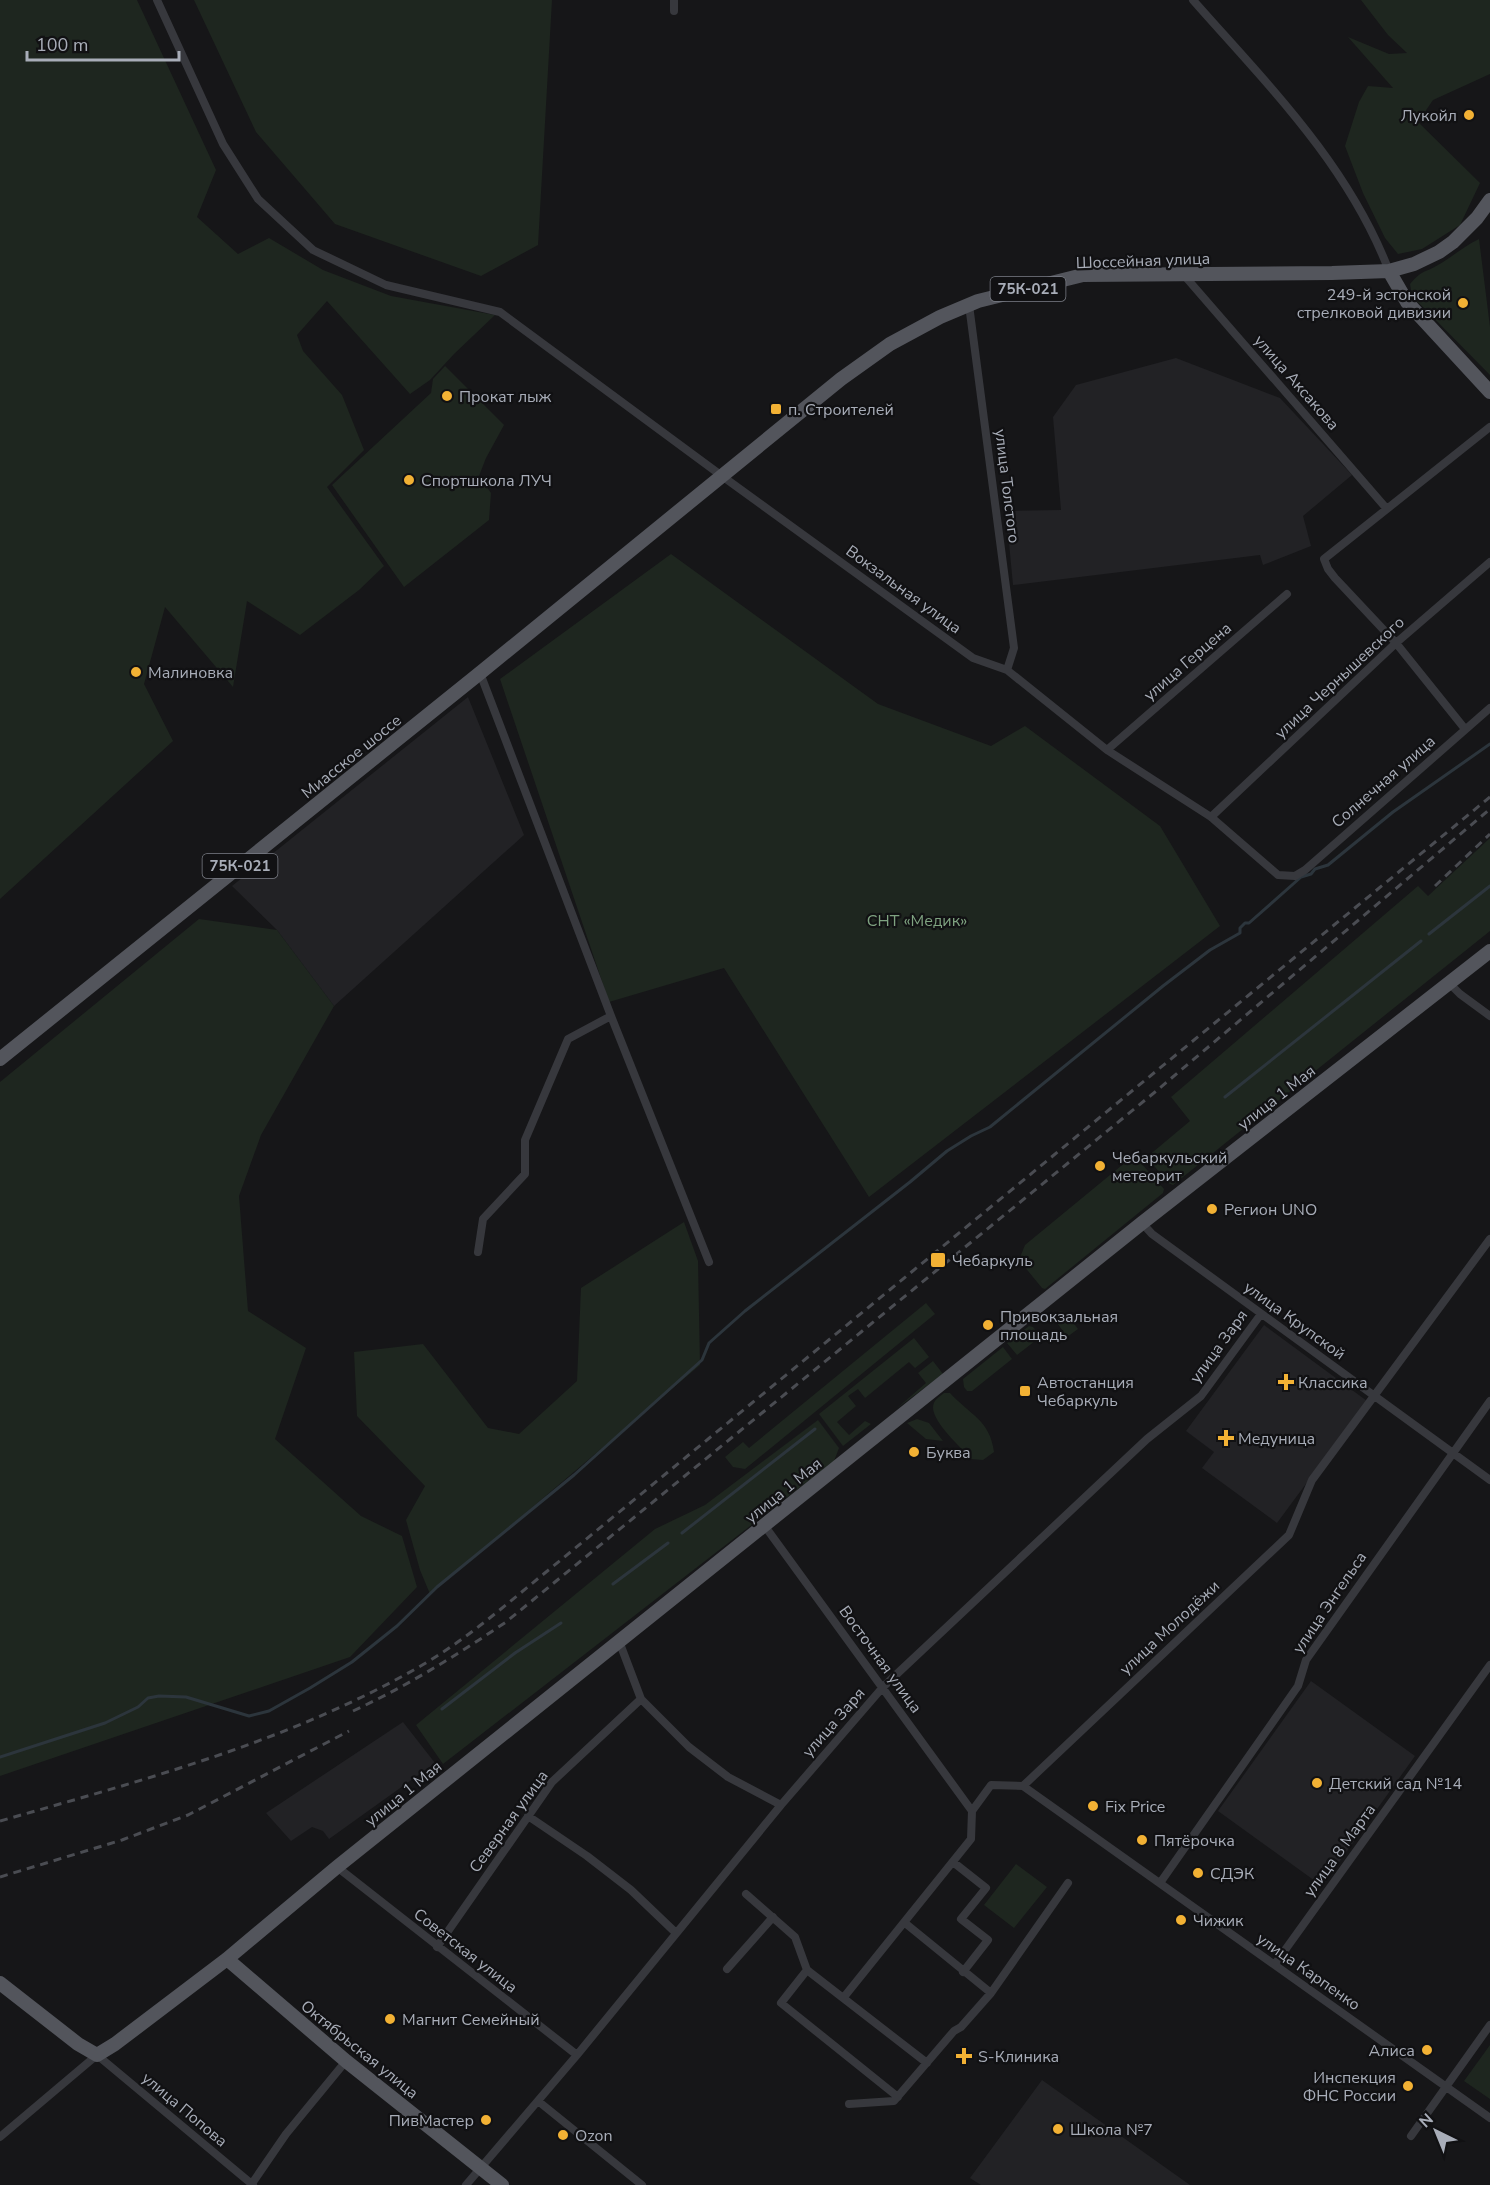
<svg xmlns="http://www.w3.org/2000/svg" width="1490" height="2185" viewBox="0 0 1490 2185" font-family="'Nunito Sans',sans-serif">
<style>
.built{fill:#222225}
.green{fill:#1e261f}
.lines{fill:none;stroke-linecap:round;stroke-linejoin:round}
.stream{stroke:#2c353c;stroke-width:3}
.minor{stroke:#37383d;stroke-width:8}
.primary{stroke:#53555c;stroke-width:14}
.rail{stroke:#4a4c52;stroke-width:3;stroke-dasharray:8 6;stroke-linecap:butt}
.poi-dot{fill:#f2b134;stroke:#111113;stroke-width:2}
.labels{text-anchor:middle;stroke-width:4.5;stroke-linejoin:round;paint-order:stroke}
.shield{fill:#111113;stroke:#7b7e86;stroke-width:1.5}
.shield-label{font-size:15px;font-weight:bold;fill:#a8adb8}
.poi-label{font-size:16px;fill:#a8adb8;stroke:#111113;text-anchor:start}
.street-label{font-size:16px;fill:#a8adb8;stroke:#111113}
.park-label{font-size:16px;fill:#7fa381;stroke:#111113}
</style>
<rect width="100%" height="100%" fill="#161618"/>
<path class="built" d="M1176 358 1280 398 1352 475 1303 516 1311 546 1263 565 1260 555 1013 585 1006 511 1061 510 1053 417 1076 385Z
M468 697 524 835 334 1006 277 930 232 886Z
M1264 1325 1367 1401 1277 1523 1202 1468 1214 1452 1186 1431Z
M1311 1681 1415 1756 1322 1886 1218 1811Z
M403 1722 435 1763 329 1839 323 1831 312 1827 291 1841 266 1813Z
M1042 2080 1190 2185H981L970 2178Z"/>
<path class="green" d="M0 0H137L216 170 197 217 238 254 269 238 323 270 391 296 495 315 454 354 430 380 410 394 327 301 297 335 303 351 342 395 364 450 327 487 384 566 359 590 300 635 247 601 233 687 165 607 144 684 173 741 0 899Z
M194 0H552L538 245 481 276 335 224 256 132Z
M1361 0H1490V74L1433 100 1418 122 1480 183 1460 225 1422 249 1398 254 1385 238 1363 193 1345 146 1359 102 1368 86 1393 88 1348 37 1389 54 1407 53 1388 35Z
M1479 239 1490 327V375L1412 296 1410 284C1423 269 1423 274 1438 265 1452 257 1464 246 1479 239Z
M445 366 504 425 486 458 479 476 491 493 489 520 404 587 332 485 431 393 433 379Z
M671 554 878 704 991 746 1025 726 1160 826 1220 926 869 1197 724 968 609 1002 500 679Z
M1490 838V931L1173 1185 1168 1183 1147 1157 1190 1121 1171 1097 1418 886 1428 896Z
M199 919 277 930 334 1006 261 1135 239 1196 248 1311 306 1348 275 1439 361 1516 402 1536 417 1587 350 1657 0 1776V1082Z
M1135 1160 1140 1162 1164 1189 1163 1193 1045 1289 1042 1288 1019 1260 1025 1245 1127 1161Z
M684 1222 698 1261 700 1365 430 1594 420 1570 406 1520 425 1486 357 1416 354 1352 423 1344 488 1428 519 1434 577 1381 581 1288Z
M926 1303 935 1314 745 1469 733 1467 725 1457 743 1442 749 1448Z
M1061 1311 1066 1313 1078 1329 1067 1337 1053 1317 1056 1313Z
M1029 1326 1033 1327 1039 1334V1338L1017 1355 1007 1343Z
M914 1338 929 1357 915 1368 909 1362 865 1398 858 1389 848 1396 856 1406 837 1422 849 1435 865 1421 871 1424 843 1446 819 1414Z
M1003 1347 1012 1359 972 1391H967L964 1387 963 1379Z
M933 1361 943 1374 896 1409 926 1383 918 1373Z
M944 1393H950C970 1415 990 1420 994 1452L983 1460 971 1459C961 1447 934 1424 933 1408 933 1400 939 1397 944 1393Z
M917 1419 929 1423 943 1441 926 1439 907 1423Z
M818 1420 839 1448 834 1461 443 1764 416 1725 655 1529 705 1505Z
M1016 1864 1047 1887 1014 1928 984 1905Z
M1490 2045V2099L1464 2081Z"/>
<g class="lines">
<path class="stream" d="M1429 934 1490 886
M1225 1097 1421 941
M682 1533 815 1429
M613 1584 668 1543
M442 1709 515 1653 561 1623
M0 1757 105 1723 138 1707 148 1698 159 1696 186 1697 249 1716 269 1711 310 1688 352 1662 397 1626 437 1587 574 1475 702 1360 709 1343 745 1311 910 1182 947 1151 971 1136 990 1127 1163 986 1210 950 1240 933V928L1245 923H1249L1301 877 1311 874 1315 869 1328 865 1393 812 1490 744"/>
<path class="minor" d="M157 0 223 144 258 199 313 250 386 285 500 312 722 476 973 658 1007 670 1107 750 1211 817 1278 875 1295 876 1305 870 1490 708
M1193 0C1267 84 1348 164 1389 271
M674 11V0
M1183 274 1387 509
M969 305 1014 648 1007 670
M480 673 611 1016 709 1262
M1465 729 1396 643 1335 578 1328 569 1324 559 1490 427
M1107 750 1287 594
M1211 817 1396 643 1490 562
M1449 983 1460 994 1490 1016
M1142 1223 1152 1234 1490 1480
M478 1252 483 1219 525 1174V1140L568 1039 611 1016
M764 1525 972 1811
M619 1641 641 1699 689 1747 728 1777 781 1805
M1023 1786 1490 2118
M528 1816 587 1856 631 1890 676 1933
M953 1862 986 1888 961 1919 988 1940 963 1972
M337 1867 577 2055
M1160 1883 1298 1686 1306 1660 1490 1401
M746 1894 795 1937 807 1970 927 2063
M905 1923 991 1993
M437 1947 552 1782 641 1699
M1275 1964 1490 1665
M727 1969 773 1917
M807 1970 781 2003 898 2097
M844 1997 971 1839 972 1811 991 1785 1023 1786 1289 1535 1312 1480 1490 1239
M538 2101 642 2185
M849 2104 894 2101 954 2031 961 2027 991 1993 1068 1883
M1411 2136 1490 2025
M0 2137 97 2055 253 2185
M251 2185 286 2134 346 2061
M466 2185 577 2055 781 1805 883 1687 1147 1439 1201 1396 1261 1314"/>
<path class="primary" d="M1389 271 1407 302 1490 392
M0 1059 480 673 841 379 890 344 940 317 978 301 1083 275 1332 273 1389 271 1414 264 1439 252 1453 242 1477 218 1490 200
M227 1959 346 2061 502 2185
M0 1983 78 2044 97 2055 115 2044 227 1959 337 1867 1142 1223 1490 951"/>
<path class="rail" d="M1435 886 1490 834
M353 1711C407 1686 457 1655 506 1622L1155 1092 1490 809
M0 1821C144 1780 294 1740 424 1664 470 1637 510 1601 551 1568L1490 797
M0 1877 122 1840 188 1815 349 1731"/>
</g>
<g class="poi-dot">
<circle cx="1469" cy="115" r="6"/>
<circle cx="1463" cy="303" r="6"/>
<circle cx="447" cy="396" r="6"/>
<rect x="770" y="403" width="12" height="12" rx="3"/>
<circle cx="409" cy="480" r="6"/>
<circle cx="136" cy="672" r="6"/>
<circle cx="1100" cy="1166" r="6"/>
<circle cx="1212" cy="1209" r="6"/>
<rect x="930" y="1252" width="16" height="16" rx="3"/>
<circle cx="988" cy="1325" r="6"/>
<path d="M1283 1373h6v6h6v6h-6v6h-6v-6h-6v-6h6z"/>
<rect x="1019" y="1385" width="12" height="12" rx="3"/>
<path d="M1223 1429h6v6h6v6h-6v6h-6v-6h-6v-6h6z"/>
<circle cx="914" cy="1452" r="6"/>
<circle cx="1317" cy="1783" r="6"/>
<circle cx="1093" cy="1806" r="6"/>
<circle cx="1142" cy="1840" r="6"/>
<circle cx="1198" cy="1873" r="6"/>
<circle cx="1181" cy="1920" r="6"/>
<circle cx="390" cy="2019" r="6"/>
<circle cx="1427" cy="2050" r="6"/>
<path d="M961 2047h6v6h6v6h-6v6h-6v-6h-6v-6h6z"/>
<circle cx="1408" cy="2086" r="6"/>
<circle cx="486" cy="2120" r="6"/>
<circle cx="1058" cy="2129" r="6"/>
<circle cx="563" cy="2135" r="6"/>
</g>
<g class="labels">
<g class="shield">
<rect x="990.5" y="277" width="75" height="24" rx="4.5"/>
<rect x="202.5" y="854" width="75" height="24" rx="4.5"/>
</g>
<g class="shield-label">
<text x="1028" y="294">75К-021</text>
<text x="240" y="871">75К-021</text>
</g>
<g class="poi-label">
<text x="1457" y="121" text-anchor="end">Лукойл</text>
<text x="1451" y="300" text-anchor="end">249-й эстонской<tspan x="1451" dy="18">стрелковой дивизии</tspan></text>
<text x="459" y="402">Прокат лыж</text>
<text x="788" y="415">п. Строителей</text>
<text x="421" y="486">Спортшкола ЛУЧ</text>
<text x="148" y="678">Малиновка</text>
<text x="1112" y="1163">Чебаркульский<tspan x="1112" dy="18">метеорит</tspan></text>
<text x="1224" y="1215">Регион UNO</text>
<text x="952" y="1266">Чебаркуль</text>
<text x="1000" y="1322">Привокзальная<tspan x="1000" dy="18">площадь</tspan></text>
<text x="1037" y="1388">Автостанция<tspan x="1037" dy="18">Чебаркуль</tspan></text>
<text x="1298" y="1388">Классика</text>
<text x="1238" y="1444">Медуница</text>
<text x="926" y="1458">Буква</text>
<text x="1329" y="1789">Детский сад №14</text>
<text x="1105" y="1812">Fix Price</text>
<text x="1154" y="1846">Пятёрочка</text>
<text x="1210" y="1879">СДЭК</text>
<text x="1193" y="1926">Чижик</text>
<text x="402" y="2025">Магнит Семейный</text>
<text x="1415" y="2056" text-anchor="end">Алиса</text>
<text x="978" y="2062">S-Клиника</text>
<text x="1396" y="2083" text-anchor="end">Инспекция<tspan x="1396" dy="18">ФНС России</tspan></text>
<text x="474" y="2126" text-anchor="end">ПивМастер</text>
<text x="1070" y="2135">Школа №7</text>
<text x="575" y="2141">Ozon</text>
</g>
<g class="street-label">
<text transform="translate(1143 260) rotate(-2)" y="6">Шоссейная улица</text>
<text transform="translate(1297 382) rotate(49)" y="6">улица Аксакова</text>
<text transform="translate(1008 486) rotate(83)" y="6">улица Толстого</text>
<text transform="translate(904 589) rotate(36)" y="6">Вокзальная улица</text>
<text transform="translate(1187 661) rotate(-41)" y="6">улица Герцена</text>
<text transform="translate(1339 677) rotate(-43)" y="6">улица Чернышевского</text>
<text transform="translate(351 756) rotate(-39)" y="6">Миасское шоссе</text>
<text transform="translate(1383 781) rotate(-41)" y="6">Солнечная улица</text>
<text transform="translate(1276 1097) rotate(-38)" y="6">улица 1 Мая</text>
<text transform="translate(1295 1320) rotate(36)" y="6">улица Крупской</text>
<text transform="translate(1218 1346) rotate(-54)" y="6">улица Заря</text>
<text transform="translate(783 1490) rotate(-39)" y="6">улица 1 Мая</text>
<text transform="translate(1329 1602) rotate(-56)" y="6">улица Энгельса</text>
<text transform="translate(1169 1627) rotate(-43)" y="6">улица Молодёжи</text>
<text transform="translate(881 1659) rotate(54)" y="6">Восточная улица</text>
<text transform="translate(833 1722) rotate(-49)" y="6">улица Заря</text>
<text transform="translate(403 1793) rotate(-39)" y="6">улица 1 Мая</text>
<text transform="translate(508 1821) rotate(-54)" y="6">Северная улица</text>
<text transform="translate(1339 1850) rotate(-54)" y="6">улица 8 Марта</text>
<text transform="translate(466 1950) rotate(38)" y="6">Советская улица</text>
<text transform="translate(1309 1971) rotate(35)" y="6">улица Карпенко</text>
<text transform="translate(360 2049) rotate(39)" y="6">Октябрьская улица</text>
<text transform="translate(185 2109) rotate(40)" y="6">улица Попова</text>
</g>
<g class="park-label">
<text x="917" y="926">СНТ «Медик»</text>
</g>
</g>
<g transform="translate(1436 2131) rotate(317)" stroke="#111113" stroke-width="4.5" paint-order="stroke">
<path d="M0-4.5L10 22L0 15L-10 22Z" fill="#a8adb8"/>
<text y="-9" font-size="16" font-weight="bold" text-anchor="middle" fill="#a8adb8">N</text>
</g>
<path d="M27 51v9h152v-9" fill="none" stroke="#a8adb8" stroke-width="3"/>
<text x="36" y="51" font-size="18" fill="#a8adb8" stroke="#111113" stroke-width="4.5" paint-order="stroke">100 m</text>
</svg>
